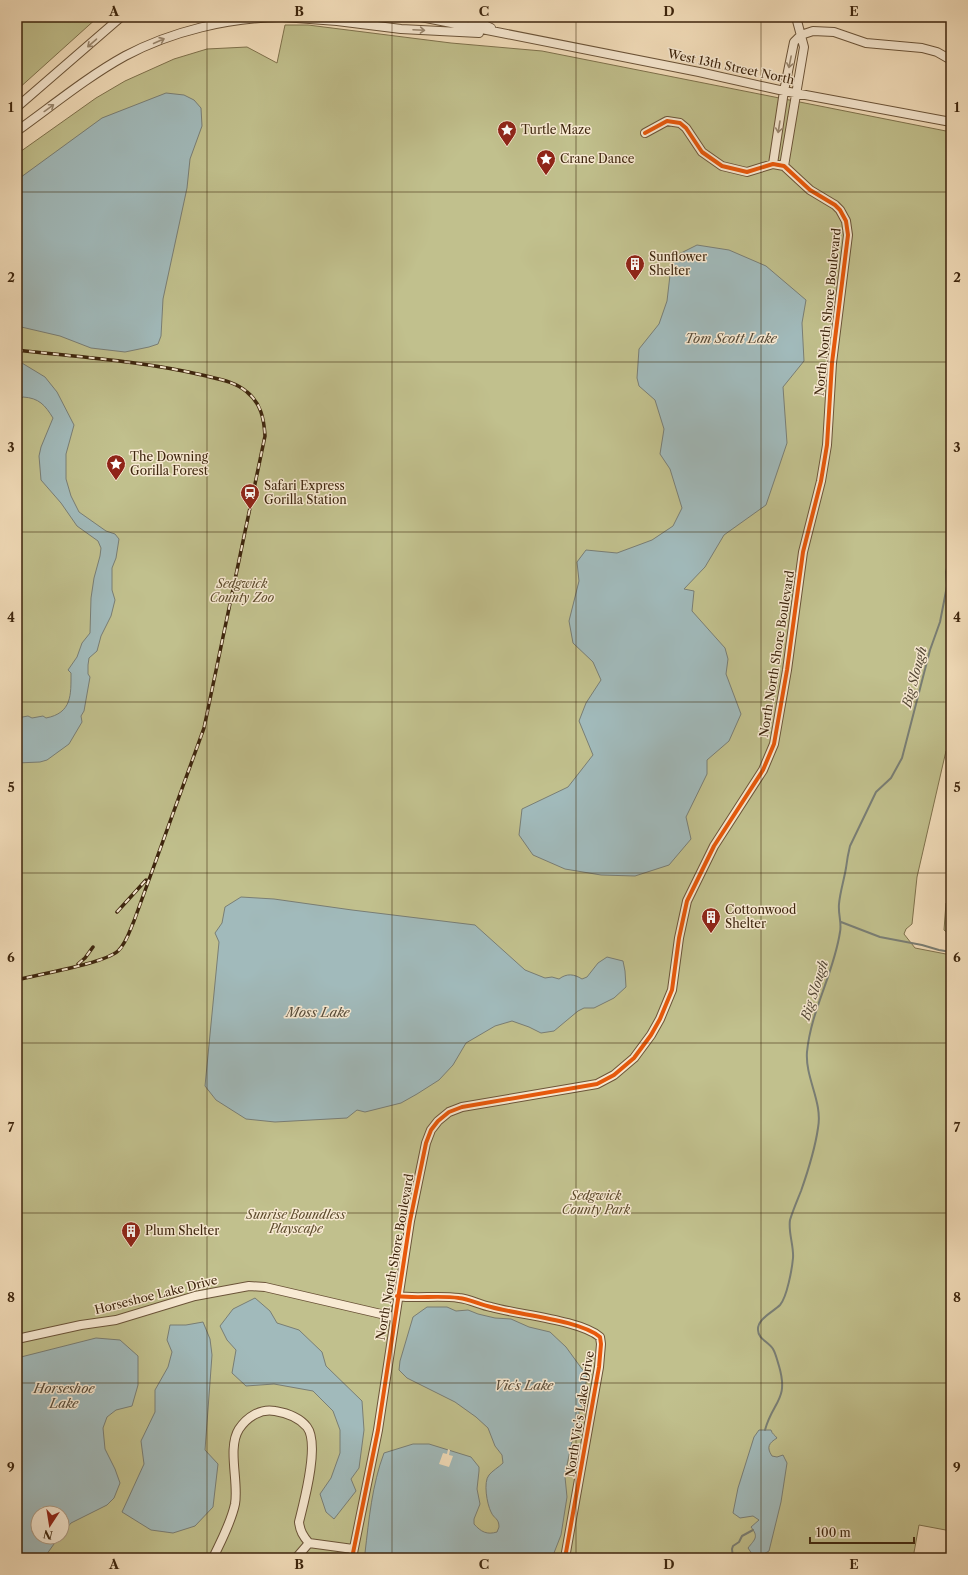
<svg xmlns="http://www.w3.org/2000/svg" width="968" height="1575" viewBox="0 0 968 1575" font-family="'Libre Caslon Text',serif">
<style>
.green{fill:#c1c08d;stroke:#7f724d;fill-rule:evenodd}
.water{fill:#a1babb;stroke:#797e75}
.pier{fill:#f4dfbc}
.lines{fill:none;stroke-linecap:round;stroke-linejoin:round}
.stream{stroke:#797e75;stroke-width:2}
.minor-casing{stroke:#6b5439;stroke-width:10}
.minor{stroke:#f8ead3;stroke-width:8}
.rail-casing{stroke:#3d250d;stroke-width:3.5}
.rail{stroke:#f8ead3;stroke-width:2;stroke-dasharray:6;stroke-linecap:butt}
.cycleway-casing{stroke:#f8ead3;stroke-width:6}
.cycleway{stroke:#e8590c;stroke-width:4}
.oneway{stroke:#9a8870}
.grid{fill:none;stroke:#3d250d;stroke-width:1;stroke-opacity:0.55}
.labels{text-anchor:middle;stroke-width:3;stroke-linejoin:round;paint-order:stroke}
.street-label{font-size:12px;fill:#3d250d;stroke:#f8ead3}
.poi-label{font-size:12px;fill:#3d250d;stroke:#f8ead3;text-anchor:start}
.park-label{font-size:12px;font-style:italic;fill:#5e4c2d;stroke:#f8ead3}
.water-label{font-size:13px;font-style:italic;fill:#564a38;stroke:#f8ead3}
.neatline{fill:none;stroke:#3d250d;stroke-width:1.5}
.grid-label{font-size:13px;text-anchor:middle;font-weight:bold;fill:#3d250d}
</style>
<rect width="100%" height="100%" fill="#f4dfbc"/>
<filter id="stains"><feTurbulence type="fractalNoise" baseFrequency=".005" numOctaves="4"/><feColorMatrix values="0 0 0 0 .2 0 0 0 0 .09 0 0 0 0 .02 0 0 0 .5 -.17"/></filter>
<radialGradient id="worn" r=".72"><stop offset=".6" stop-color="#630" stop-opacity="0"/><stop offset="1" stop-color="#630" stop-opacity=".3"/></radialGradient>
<path class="green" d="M17 17H98L17 90Z
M285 25H308L451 43 542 51 951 132V752L946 751 917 877 912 924 906 929 904 934 915 948 951 955V1531L919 1525 913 1558H17V154L96 98 125 81 174 59 207 49 247 47 277 63ZM38 1513H62V1537H38Z
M951 900V936L944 930 946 903Z"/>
<path class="water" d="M166 93 184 95 194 100 201 108 202 126 190 159 187 188 163 299 161 336 158 344 149 347 125 352 91 348 60 336 17 326V180L102 118Z
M697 245 729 250 766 266 806 300 802 323 804 361 783 387 787 443 766 505 724 535 705 567 684 589 694 591 692 611 725 648 728 659 726 674 741 714 729 741 707 760V774L686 817 691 839 669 865 635 876 601 875 565 869 533 855 519 835 522 809 568 787 593 755 579 721 586 703 601 680 593 662 573 643 569 621 579 581 577 562 586 550 617 553 652 540 673 526 682 508 670 469 660 454 664 429 655 400 639 386 637 378 639 349 659 324 667 301 670 275 675 256Z
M17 360 45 377 57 392 74 425 66 454V479L71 496 79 512 106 531 115 534 119 539 116 558 112 568V590L115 600 111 616 101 636 97 651 89 658 88 665V674L90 677 84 711 81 716 82 722 69 744 47 760 40 762 17 763V718L28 716 32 718 43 716 46 718C72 713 71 695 71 673L68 670 77 657 82 643 90 633 91 598 94 578 100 556 101 548 98 541 77 526 61 503 41 480 39 456 41 447 53 418C45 405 39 398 23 397L17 402Z
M241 897 274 899 352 910 475 925 525 970 545 978 552 977 559 979C567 973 574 974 582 979L587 977 598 963 607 957 623 961 625 971 626 987 614 998 594 1008H584L578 1011 554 1031 541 1033 529 1027 512 1021 495 1026 466 1043 453 1065 439 1080 417 1094 401 1103 365 1112 357 1110 347 1118 275 1122 246 1119 216 1100 205 1086 219 942 215 933 222 923 225 907Z
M255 1298 270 1311 277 1323 299 1330 322 1352 326 1366 362 1401 364 1430 359 1468 351 1479 356 1491 334 1519 326 1512 320 1494 331 1478 340 1453V1430L333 1411 313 1391 274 1384 246 1386 232 1373 236 1350 227 1340 220 1326 233 1309Z
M427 1307H447L456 1311 468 1310 478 1314 495 1318 511 1319 529 1327 550 1332 566 1347 582 1369 587 1372 584 1402 579 1412 580 1425 572 1441 567 1465 565 1477 567 1497 561 1535 552 1558H369L365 1553C369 1519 372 1485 384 1453L413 1444H429L471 1457 479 1467V1471L477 1489 480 1504 474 1519V1524C481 1532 487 1535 497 1532L499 1527C499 1518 494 1519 491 1512 487 1504 483 1482 489 1475 492 1471 499 1467 503 1463L502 1455 495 1446 488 1428 476 1417 455 1402 407 1378 399 1370 400 1361 413 1317Z
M203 1322 210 1339 212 1355 205 1450 218 1464 213 1507 195 1526 173 1533 151 1530 122 1512 144 1464 141 1441 155 1412V1390L168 1367 172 1352 167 1340 170 1325H186Z
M96 1338 120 1340 138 1356V1385L132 1406 116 1410 107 1417 103 1428 105 1449 115 1469 120 1483 114 1498 107 1505 71 1523 62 1534V1513H38V1537H59L44 1558H17V1358Z
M759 1430H771C772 1434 775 1435 777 1438 769 1443 766 1447 772 1456L777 1457 783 1455 787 1463 781 1502 769 1551 760 1556 752 1554 748 1548C755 1539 759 1537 751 1527L759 1520 753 1516 740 1518 733 1513 738 1488 754 1437Z"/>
<path class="pier" d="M448 1449 450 1450 449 1455 453 1456 449 1467 439 1464 443 1453 447 1454Z"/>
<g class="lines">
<path class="stream" d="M841 922 880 937 922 945 939 950 951 952
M765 1430C773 1401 789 1400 779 1366 777 1360 776 1354 773 1349 769 1342 758 1339 758 1330 757 1319 773 1312 780 1305 787 1297 792 1269 793 1258 794 1246 788 1232 790 1220 793 1210 797 1201 801 1191 808 1171 815 1149 818 1128 823 1102 805 1078 807 1052 811 1010 834 973 840 932 842 923 838 914 839 904 840 892 844 880 846 868 847 860 848 854 850 846L876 792 891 778 902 758 930 650 940 622 947 586 946 572 951 551
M733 1558 732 1549 733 1546 739 1542 742 1536 753 1530"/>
<g class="minor-casing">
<path id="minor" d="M283 17 337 21 401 29 479 33
M421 17 699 72 784 91 951 122
M467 17 491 28
M17 107 121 17
M17 131C52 106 87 77 125 56 172 31 228 18 281 17
M773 164 784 91 794 42 801 35 813 31 834 32 866 43 922 48 937 52 951 60
M784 166 804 47 796 17
M397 1296C417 1299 438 1295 459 1298 470 1299 480 1305 491 1307 519 1315 580 1320 600 1337L601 1344 599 1367 565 1558
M17 1339 81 1325 116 1320 195 1296 249 1286 265 1287 394 1317
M213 1558C221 1541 231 1523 235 1504 239 1482 227 1448 239 1429 247 1417 261 1408 275 1411 287 1413 299 1417 307 1427 320 1444 304 1502 299 1522 300 1531 303 1536 309 1543
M296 1558 309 1543 353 1549
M352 1558 378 1430 410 1221 426 1143 431 1130 438 1121 449 1112 462 1107 597 1084 614 1075 634 1058 651 1035 660 1019 672 990 679 938 687 901 714 846 763 770 774 744 787 670 803 552 821 481 827 445 832 363 848 235 846 221 840 210 835 205 810 190 784 166 773 164 747 172 722 166 702 152 686 128 680 123 667 121 645 133"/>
</g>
<use href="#minor" class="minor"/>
<g class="rail-casing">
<path id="rail" d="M17 350C79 357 141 361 202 375 218 379 234 381 247 392 261 403 264 419 265 436L204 728 134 921C130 930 126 944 118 951 103 964 39 974 17 980
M117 912 146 880
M78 964 85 958 93 947"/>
</g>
<use href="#rail" class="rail"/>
<g class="cycleway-casing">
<path id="cycleway" d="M397 1296C417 1299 438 1295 459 1298 470 1299 480 1305 491 1307 519 1315 580 1320 600 1337L601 1344 599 1367 565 1558
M352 1558 378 1430 410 1221 426 1143 431 1130 438 1121 449 1112 462 1107 597 1084 614 1075 634 1058 651 1035 660 1019 672 990 679 938 687 901 714 846 763 770 774 744 787 670 803 552 821 481 827 445 832 363 848 235 846 221 840 210 835 205 810 190 784 166 773 164 747 172 722 166 702 152 686 128 680 123 667 121 645 133"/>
</g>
<use href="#cycleway" class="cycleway"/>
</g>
<defs><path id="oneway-shaft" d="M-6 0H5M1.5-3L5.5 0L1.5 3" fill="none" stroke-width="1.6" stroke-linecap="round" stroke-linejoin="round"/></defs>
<g class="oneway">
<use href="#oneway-shaft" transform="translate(419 30) rotate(3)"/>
<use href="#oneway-shaft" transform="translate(159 41) rotate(-24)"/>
<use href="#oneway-shaft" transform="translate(92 43) rotate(139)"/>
<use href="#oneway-shaft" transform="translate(790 62) rotate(101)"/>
<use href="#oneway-shaft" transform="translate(49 108) rotate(-36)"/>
<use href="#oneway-shaft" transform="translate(779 127) rotate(99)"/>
</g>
<path class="grid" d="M207 17V1558M392 17V1558M576 17V1558M761 17V1558M17 192H951M17 362H951M17 532H951M17 702H951M17 873H951M17 1043H951M17 1213H951M17 1383H951"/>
<defs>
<g id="sight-pin" transform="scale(1)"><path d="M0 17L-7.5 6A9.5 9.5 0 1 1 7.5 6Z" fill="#8f2418" stroke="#f8ead3"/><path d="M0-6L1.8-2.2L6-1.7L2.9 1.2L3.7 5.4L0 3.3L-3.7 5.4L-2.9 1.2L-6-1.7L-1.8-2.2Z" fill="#fff"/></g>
<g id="building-pin" transform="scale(1)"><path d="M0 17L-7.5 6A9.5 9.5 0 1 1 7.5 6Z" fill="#8f2418" stroke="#f8ead3"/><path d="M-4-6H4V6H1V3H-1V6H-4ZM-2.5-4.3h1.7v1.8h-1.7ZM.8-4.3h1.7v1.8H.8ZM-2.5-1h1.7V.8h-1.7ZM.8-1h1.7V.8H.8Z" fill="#fff"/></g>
<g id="station-pin" transform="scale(1)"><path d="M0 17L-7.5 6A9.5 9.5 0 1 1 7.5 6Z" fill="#8f2418" stroke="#f8ead3"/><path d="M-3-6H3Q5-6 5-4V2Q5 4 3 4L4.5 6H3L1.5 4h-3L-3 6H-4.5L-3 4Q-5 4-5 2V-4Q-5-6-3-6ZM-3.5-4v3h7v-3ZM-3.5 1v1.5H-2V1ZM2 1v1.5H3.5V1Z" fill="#fff"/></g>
</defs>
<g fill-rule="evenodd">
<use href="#sight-pin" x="507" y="130"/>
<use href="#sight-pin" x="546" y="159"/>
<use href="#building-pin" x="635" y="264"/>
<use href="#sight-pin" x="116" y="464"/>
<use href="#station-pin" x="250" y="493"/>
<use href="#building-pin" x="711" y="917"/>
<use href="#building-pin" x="131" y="1231"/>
</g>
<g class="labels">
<g class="street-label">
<text transform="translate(731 67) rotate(12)" y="4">West 13th Street North</text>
<text transform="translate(828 312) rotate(-84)" y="4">North North Shore Boulevard</text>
<text transform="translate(777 654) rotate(-81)" y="4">North North Shore Boulevard</text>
<text transform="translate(395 1257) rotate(-80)" y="4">North North Shore Boulevard</text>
<text transform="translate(156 1295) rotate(-14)" y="4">Horseshoe Lake Drive</text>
<text transform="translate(580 1414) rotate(-81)" y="4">North Vic's Lake Drive</text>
</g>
<g class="poi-label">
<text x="521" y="134">Turtle Maze</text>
<text x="560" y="163">Crane Dance</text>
<text x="649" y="261">Sunflower<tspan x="649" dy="14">Shelter</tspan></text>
<text x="130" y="461">The Downing<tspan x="130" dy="14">Gorilla Forest</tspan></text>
<text x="264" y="490">Safari Express<tspan x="264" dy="14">Gorilla Station</tspan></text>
<text x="725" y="914">Cottonwood<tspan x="725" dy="14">Shelter</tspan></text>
<text x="145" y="1235">Plum Shelter</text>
</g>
<g class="park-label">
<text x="242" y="588">Sedgwick<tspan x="242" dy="14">County Zoo</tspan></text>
<text x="596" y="1200">Sedgwick<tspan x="596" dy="14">County Park</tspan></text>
<text x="296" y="1219">Sunrise Boundless<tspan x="296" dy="14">Playscape</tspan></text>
</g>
<g class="water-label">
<text x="731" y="343">Tom Scott Lake</text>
<text transform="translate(914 677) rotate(-75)" y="5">Big Slough</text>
<text transform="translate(814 990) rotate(-72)" y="5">Big Slough</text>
<text x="318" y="1017">Moss Lake</text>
<text x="524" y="1390">Vic's Lake</text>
<text x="64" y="1393">Horseshoe<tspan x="64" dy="15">Lake</tspan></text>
</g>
</g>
<rect width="968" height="1575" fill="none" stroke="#f4dfbc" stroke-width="44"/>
<g transform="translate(50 1525) rotate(192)"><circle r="19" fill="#f8ead3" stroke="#ad9b84"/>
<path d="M0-3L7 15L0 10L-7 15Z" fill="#8f2418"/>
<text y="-6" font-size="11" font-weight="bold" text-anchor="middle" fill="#3d250d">N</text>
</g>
<path d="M810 1537v6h104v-6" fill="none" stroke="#3d250d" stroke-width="2"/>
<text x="816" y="1537" font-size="12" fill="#3d250d" stroke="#f8ead3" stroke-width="3" paint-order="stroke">100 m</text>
<rect x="22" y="22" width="924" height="1531" class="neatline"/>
<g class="grid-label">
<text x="114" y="16">A</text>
<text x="299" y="16">B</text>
<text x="484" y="16">C</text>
<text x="669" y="16">D</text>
<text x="854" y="16">E</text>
<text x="11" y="112">1</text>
<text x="957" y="112">1</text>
<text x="11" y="282">2</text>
<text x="957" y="282">2</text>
<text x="11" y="452">3</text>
<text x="957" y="452">3</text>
<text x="11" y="622">4</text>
<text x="957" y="622">4</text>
<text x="11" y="792">5</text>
<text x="957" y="792">5</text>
<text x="11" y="962">6</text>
<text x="957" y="962">6</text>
<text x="11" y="1132">7</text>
<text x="957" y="1132">7</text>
<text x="11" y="1302">8</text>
<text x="957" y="1302">8</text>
<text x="11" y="1472">9</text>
<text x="957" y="1472">9</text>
<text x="114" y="1569">A</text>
<text x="299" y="1569">B</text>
<text x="484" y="1569">C</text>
<text x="669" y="1569">D</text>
<text x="854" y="1569">E</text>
</g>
<rect width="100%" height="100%" filter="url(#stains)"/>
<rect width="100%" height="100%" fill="url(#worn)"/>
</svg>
